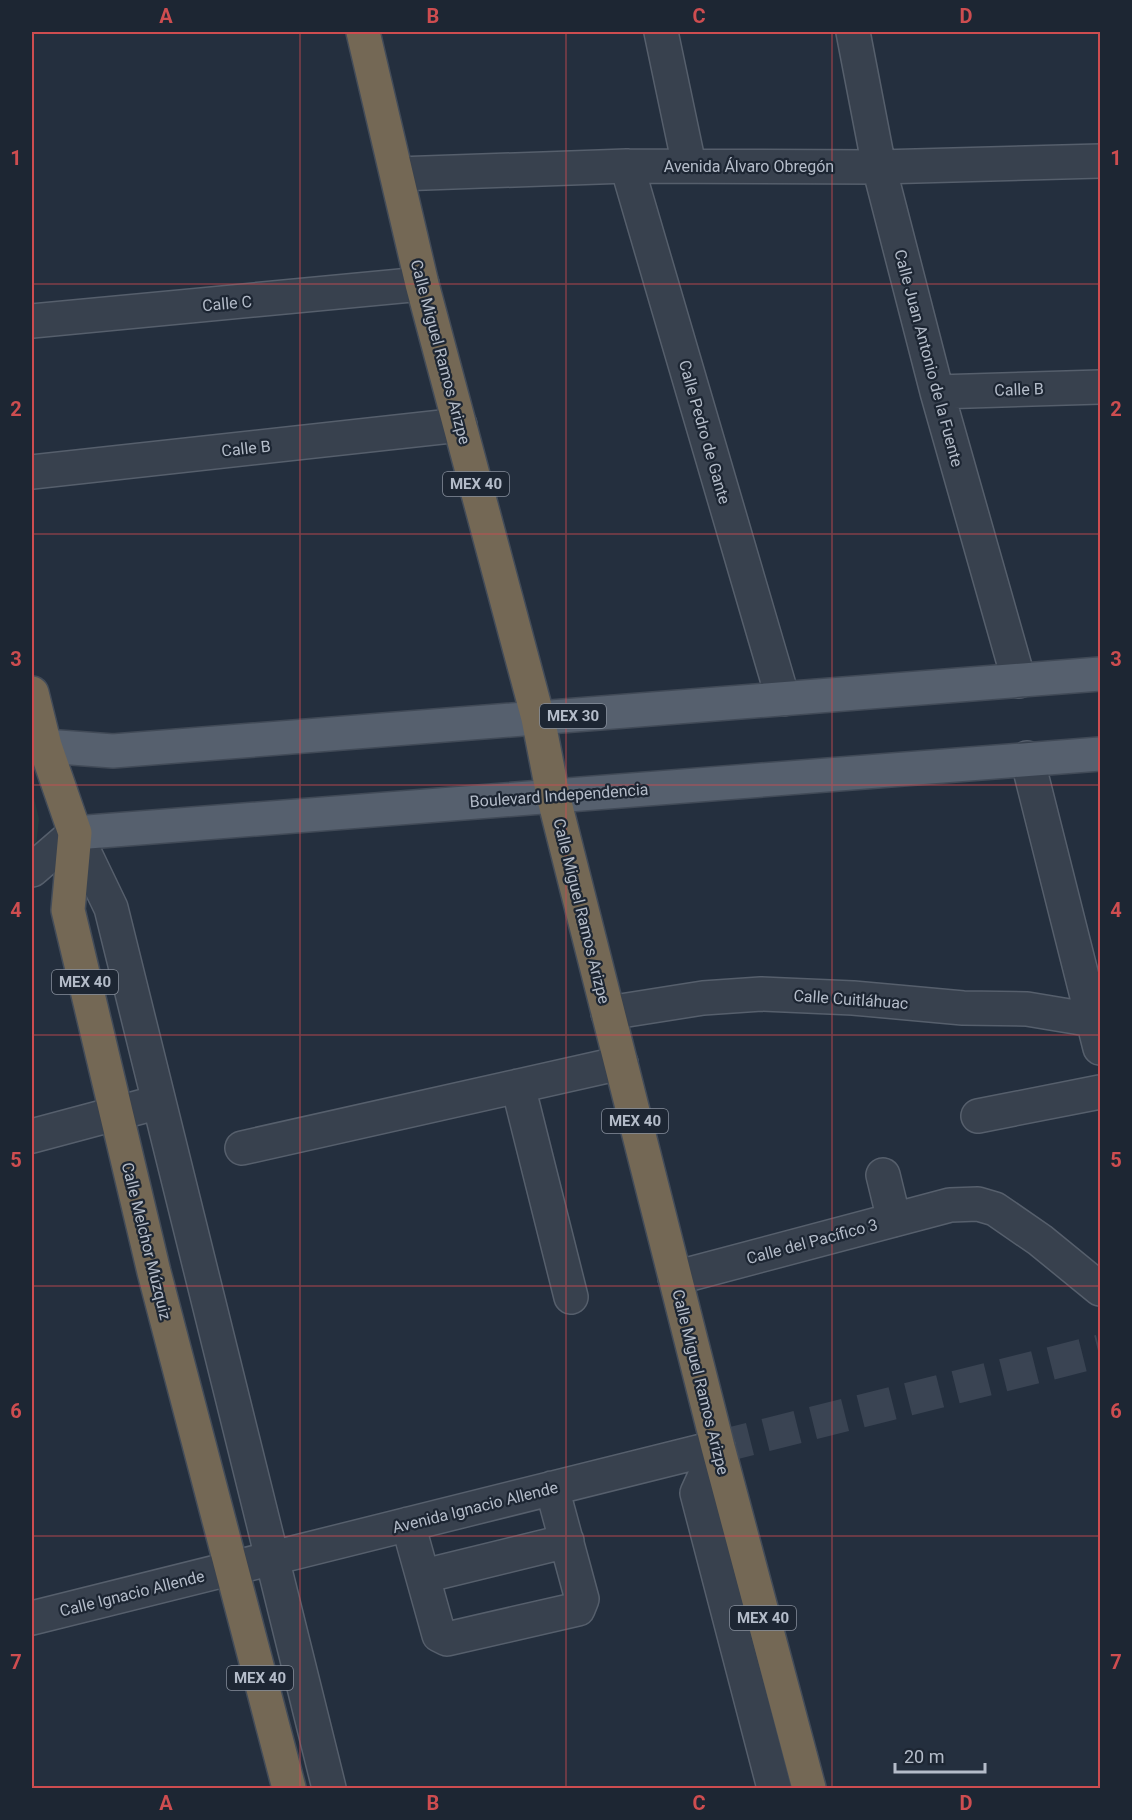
<svg xmlns="http://www.w3.org/2000/svg" width="1132" height="1820" viewBox="0 0 1132 1820" font-family="Roboto,sans-serif">
<style>
.green{fill:#263c3f}
.lines{fill:none;stroke-linecap:round;stroke-linejoin:round}
.minor-tunnel{stroke:#3a4453;stroke-width:33;stroke-dasharray:33 16;stroke-linecap:butt}
.minor-casing{stroke:#565f6c;stroke-width:36}
.major-casing{stroke:#414a57;stroke-width:36}
.highway-casing{stroke:#434c59;stroke-width:36}
.minor{stroke:#38414e;stroke-width:33}
.major{stroke:#56606e;stroke-width:33}
.highway{stroke:#746855;stroke-width:33}
.grid{fill:none;stroke:#ce4d50;stroke-width:1.5;stroke-opacity:0.55}
.labels{text-anchor:middle;stroke-width:4.5;stroke-linejoin:round;paint-order:stroke}
.shield{fill:#1d2633;stroke:#878f9c;stroke-width:1.5}
.shield-label{font-size:15px;font-weight:bold;fill:#b4bcc9}
.street-label{font-size:16px;fill:#b4bcc9;stroke:#1d2633}
.neatline{fill:none;stroke:#ce4d50;stroke-width:2}
.grid-label{font-size:20px;text-anchor:middle;font-weight:bold;fill:#ce4d50}
</style>
<rect width="100%" height="100%" fill="#242f3e"/>
<path class="green" d="M32 789 39 819 35 856 32 858Z"/>
<g class="lines">
<path class="minor-tunnel" d="M718 1447 1100 1351"/>
<g class="minor-casing">
<path id="minor" d="M661 32 689 165
M853 32 879 167 937 392 1019 681
M627 166 783 699
M397 174 627 166 879 167 1100 161
M32 321 422 284
M937 392 1100 387
M32 472 460 425
M1027 758 1100 1048
M32 870 75 833 111 908 329 1788
M608 1013 703 998 761 994 853 998 963 1008 1027 1009 1093 1020
M518 1086 571 1297
M978 1116 1100 1092
M32 1136 159 1102
M242 1148 621 1063
M883 1175 894 1220
M675 1278 950 1205 978 1204 995 1209 1040 1240 1100 1289
M718 1447 697 1493 774 1788
M408 1524 439 1635 447 1639 578 1609 582 1599 552 1488
M424 1576 567 1541
M32 1618 718 1447"/>
</g>
<g class="major-casing">
<path id="major" d="M45 746 113 751 1100 674
M75 833 1100 754"/>
</g>
<g class="highway-casing">
<path id="highway" d="M363 32 422 284 538 718 553 795 718 1447 809 1788
M32 693 45 746 75 833 68 910 154 1272 289 1788"/>
</g>
<use href="#minor" class="minor"/>
<use href="#major" class="major"/>
<use href="#highway" class="highway"/>
</g>
<path class="grid" d="M300 32V1788M566 32V1788M832 32V1788M32 284H1100M32 534H1100M32 785H1100M32 1035H1100M32 1286H1100M32 1536H1100"/>
<g class="labels">
<g class="shield">
<rect x="443" y="472" width="66" height="24" rx="4.5"/>
<rect x="540" y="704" width="66" height="24" rx="4.5"/>
<rect x="52" y="970" width="66" height="24" rx="4.5"/>
<rect x="602" y="1109" width="66" height="24" rx="4.5"/>
<rect x="730" y="1606" width="66" height="24" rx="4.5"/>
<rect x="227" y="1666" width="66" height="24" rx="4.5"/>
</g>
<g class="shield-label">
<text x="476" y="489">MEX 40</text>
<text x="573" y="721">MEX 30</text>
<text x="85" y="987">MEX 40</text>
<text x="635" y="1126">MEX 40</text>
<text x="763" y="1623">MEX 40</text>
<text x="260" y="1683">MEX 40</text>
</g>
<g class="street-label">
<text x="749" y="172">Avenida Álvaro Obregón</text>
<text transform="translate(227 303) rotate(-5)" y="6">Calle C</text>
<text transform="translate(441 352) rotate(75)" y="6">Calle Miguel Ramos Arizpe</text>
<text transform="translate(929 358) rotate(75)" y="6">Calle Juan Antonio de la Fuente</text>
<text transform="translate(1019 389) rotate(-2)" y="6">Calle B</text>
<text transform="translate(705 432) rotate(74)" y="6">Calle Pedro de Gante</text>
<text transform="translate(246 448) rotate(-6)" y="6">Calle B</text>
<text transform="translate(559 795) rotate(-4)" y="6">Boulevard Independencia</text>
<text transform="translate(582 911) rotate(76)" y="6">Calle Miguel Ramos Arizpe</text>
<text transform="translate(851 999) rotate(4)" y="6">Calle Cuitláhuac</text>
<text transform="translate(147 1241) rotate(76)" y="6">Calle Melchor Múzquiz</text>
<text transform="translate(812 1241) rotate(-15)" y="6">Calle del Pacífico 3</text>
<text transform="translate(701 1382) rotate(76)" y="6">Calle Miguel Ramos Arizpe</text>
<text transform="translate(475 1507) rotate(-14)" y="6">Avenida Ignacio Allende</text>
<text transform="translate(132 1593) rotate(-14)" y="6">Calle Ignacio Allende</text>
</g>
</g>
<rect width="1132" height="1820" fill="none" stroke="#1d2633" stroke-width="66"/>
<path d="M895 1763v9h90v-9" fill="none" stroke="#b4bcc9" stroke-width="3"/>
<text x="904" y="1763" font-size="18" fill="#b4bcc9" stroke="#1d2633" stroke-width="4.5" paint-order="stroke">20 m</text>
<rect x="33" y="33" width="1066" height="1754" class="neatline"/>
<g class="grid-label">
<text x="166" y="23">A</text>
<text x="433" y="23">B</text>
<text x="699" y="23">C</text>
<text x="966" y="23">D</text>
<text x="16" y="165">1</text>
<text x="1116" y="165">1</text>
<text x="16" y="416">2</text>
<text x="1116" y="416">2</text>
<text x="16" y="666">3</text>
<text x="1116" y="666">3</text>
<text x="16" y="917">4</text>
<text x="1116" y="917">4</text>
<text x="16" y="1167">5</text>
<text x="1116" y="1167">5</text>
<text x="16" y="1418">6</text>
<text x="1116" y="1418">6</text>
<text x="16" y="1669">7</text>
<text x="1116" y="1669">7</text>
<text x="166" y="1810">A</text>
<text x="433" y="1810">B</text>
<text x="699" y="1810">C</text>
<text x="966" y="1810">D</text>
</g>
</svg>
